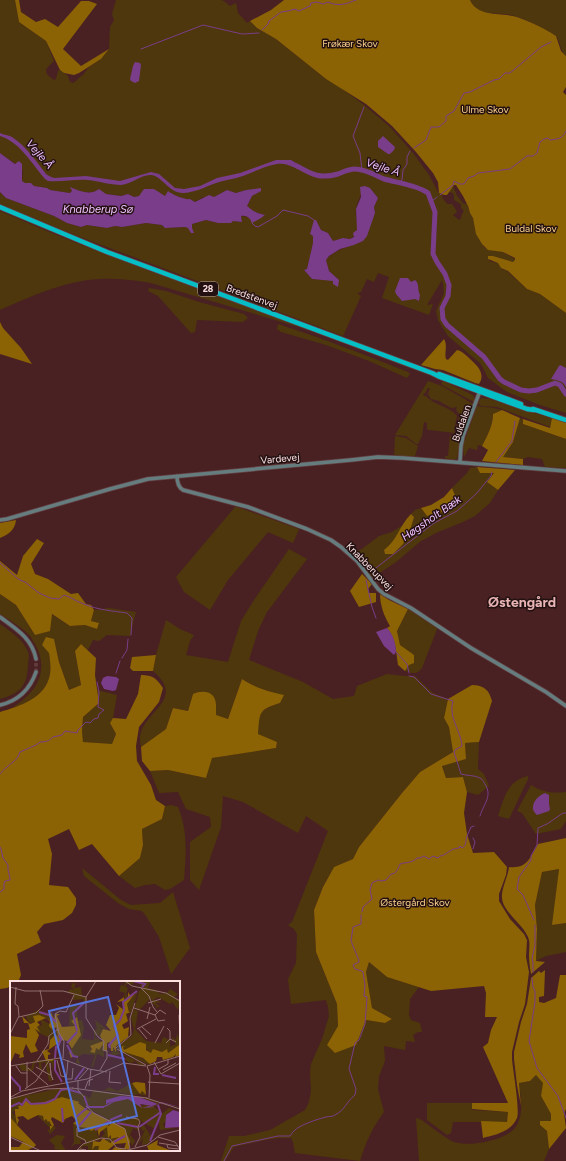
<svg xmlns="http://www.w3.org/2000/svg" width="566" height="1161" viewBox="0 0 566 1161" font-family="Figtree,sans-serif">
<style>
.green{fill:#4e370c;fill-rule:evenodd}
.forest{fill:#8b6204}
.water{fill:#7a3d89}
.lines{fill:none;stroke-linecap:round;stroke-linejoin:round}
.stream{stroke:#7a3d89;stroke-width:1}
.river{stroke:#7a3d89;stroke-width:5}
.secondary-tunnel{stroke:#643e3f;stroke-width:3.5;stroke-dasharray:3.5 2;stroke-linecap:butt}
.secondary-casing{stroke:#634043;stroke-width:5}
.highway-casing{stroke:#634043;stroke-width:6}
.secondary{stroke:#667d7f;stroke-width:3.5}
.highway{stroke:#06bec5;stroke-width:4.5}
.labels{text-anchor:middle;stroke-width:3;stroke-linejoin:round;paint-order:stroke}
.shield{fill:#231112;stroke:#bca3a3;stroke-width:1}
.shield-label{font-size:9px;font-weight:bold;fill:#fde1e1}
.park-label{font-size:10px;fill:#fbd18c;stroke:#231112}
.street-label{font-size:10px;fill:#fde1e1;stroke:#231112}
.water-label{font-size:11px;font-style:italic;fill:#f2c1ff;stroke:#231112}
.district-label{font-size:14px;font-weight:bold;fill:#e9b5b4;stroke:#231112}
.inset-river{fill:none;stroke:#7a3d89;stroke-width:2}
.inset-road{fill:none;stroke:#916e6e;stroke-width:1}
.view{fill:#5573da;fill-opacity:0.15;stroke:#5573da;stroke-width:2}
.inset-edge{fill:none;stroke:#fde1e1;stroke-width:2}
</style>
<rect width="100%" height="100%" fill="#492122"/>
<path class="green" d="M0 0H15L19 22 46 41 54 61C46 69 41 71 54 80L56 79 58 71 60 70 68 76 70 82 73 83 76 81 81 76 83 75 89 67 101 59 109 49 110 27 114 20 112 14 116 0H221L224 1 230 6 236 3 238 13 247 23 250 21 257 28 276 39 326 79 337 85 364 105 390 127 413 153 429 175 438 192 442 195C442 198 445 202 448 204H452L456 210 457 212 453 215 459 220 461 218 462 214 464 211 461 208V204L454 200V196L453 193 449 192 453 186 457 196 464 204H466V202L470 213 473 218 475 227 479 239 482 244 485 248 491 250 503 252 515 259V261L513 262 493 256H489V261L498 263 502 269 507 271 527 289 540 294 566 313V413L540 405 507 392 488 378 481 364 448 336 438 320 437 315 436 311 444 293 443 284 442 280 427 305 433 304 429 315 382 298 389 277 378 273 374 282 367 279 361 292 358 293V294L361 296 343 336 75 235 0 204V192L6 198 54 216 67 223 81 227 87 225 107 228 115 226 122 227 146 223 162 225 165 228 185 227 192 228V224L206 220 218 223 233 221 242 222 241 216 248 217 251 220 265 215C257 214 253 211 247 206L252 196 257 193 246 190 236 193 227 190 214 197H203L195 202 190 199C185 200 173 195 168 192L165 196H139L134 197 128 194 120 196 116 195 106 194 96 191 93 192H83L71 188 72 191 70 193 50 190 47 188 34 186 31 183H25L22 181 23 172 19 161 16 164 0 153ZM370 188 378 198 374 207 375 213 363 241C350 247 335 249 326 260L329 271 339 280H326L312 279 304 270 307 269 313 243V236L316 220 321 230 328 233 333 241 343 238 350 239C363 231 354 220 356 209 357 202 361 197 361 191Z
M470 0H566V56C559 50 561 40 554 34 540 28 527 19 511 15 503 13 492 15 484 12 477 10 473 6 470 0Z
M0 211C100 255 203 290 305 329L151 283C134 280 116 278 99 279 64 281 32 296 0 310Z
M149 288 166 291 199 302 244 314 248 318 243 322 197 320 195 332 191 333 158 296 148 291Z
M278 324C322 338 365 355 408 372L410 374 407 378 369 361 326 345 281 332 277 329Z
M428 381 442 386 473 404 462 434H458L456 428 460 415 456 410 457 407 451 408 439 401 431 399 428 394 430 388H428L425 393 423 394 424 396H426C433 405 450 406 457 416L454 430 455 433 429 430 427 429V423L424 422 422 436 418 444H416L406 436 395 435Z
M443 381 473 395 474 397V402L442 385 441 383Z
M481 398 490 399 510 406 552 418 550 427 497 407 482 406 478 404Z
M477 406 494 408 502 410 493 414C493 426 487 436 482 446L478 445 477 450 469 448 464 457 463 445Z
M520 418 523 419V424L566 439V468L545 467 542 459 528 457 523 459 502 457 513 442Z
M395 436 406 438 418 446 415 456 413 457 394 456Z
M450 436 461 439 457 458 454 460 445 458V456H448Z
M477 467 480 473H494L487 482 498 490 490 503 475 516 463 522 438 532 421 541 396 562 372 578 353 553 362 549 379 536 392 532 403 525C398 535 393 543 384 550L385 554 414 517 411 514 415 510 421 508 427 516 457 500 452 488 467 473 470 468Z
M235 507H237L299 529 293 543 268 532 228 580 210 610 184 592 176 577Z
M289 549 307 559 267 612 258 631 249 660 303 682 333 699 354 696 357 686 387 674 404 676H415L433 693 448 699 444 718 449 727 453 752 420 772 402 793 359 847 353 859 334 867 323 887 314 910 316 952 337 1004 338 1027 327 1045H356L366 1020 385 1023 392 1019 372 1008 366 972 369 962 387 977 419 987 410 999 409 1015 411 1020 420 1023 422 1032H418L413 1035 415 1042 406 1041 405 1050 384 1046 385 1061 379 1076 378 1089 384 1112C372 1128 366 1142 360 1161L295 1153 293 1142 291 1138C272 1137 252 1143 234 1147L225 1161H221L229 1136H244L270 1130 305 1110 309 1102 311 1091 310 1072 311 1064 322 1039 329 1016 328 1007 326 1000 291 1004 288 979 296 963 297 934 294 929 288 925 292 922 328 831 306 816 298 833 243 802 223 796 221 827 199 890 190 880V842L211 827 210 817 186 809 178 792 159 793 150 771 168 770 206 778 211 758 276 748 277 742 257 734C260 712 258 710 280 703L268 691 254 686 242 679 228 719 215 716 216 703 193 694 188 711 173 708 166 729 141 747C140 744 140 740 140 737 143 711 187 700 153 671L156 655 166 620 180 629 194 635 190 641 186 655 228 662 241 621 254 600Z
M0 594 16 605 35 635 51 614 70 626 85 625 97 629 99 623 91 621 94 610 109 608 136 612 130 636 107 635 99 641 93 640 88 650 81 644 75 651 81 685 69 690 59 662 54 640 42 645 49 652C50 660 51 667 50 674 47 693 28 703 12 708 19 703 26 698 31 692 44 678 44 659 35 644 32 640 31 636 28 634 20 626 9 620 0 614Z
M408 609 437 628 436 632 422 668C417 675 412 673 405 671L409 665 400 645 397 631Z
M0 624C10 631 24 640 28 652 30 656 28 661 28 664 27 686 21 693 0 699Z
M97 690 117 695 113 718 110 723 116 734 112 745 83 742 82 731 83 717 99 703Z
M479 742 478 769 484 774 489 786 478 795 467 792 463 777 446 778 442 765 466 759 465 743Z
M528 776V779L509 819 498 816C504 798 507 781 528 776Z
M531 785C542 792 553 794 566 792V821L561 829 536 834 522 813 517 811Z
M171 805 178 807C188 831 186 855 184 880L170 889 165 890 155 884 145 885 135 888 119 876 140 858 143 845 142 829 162 819 165 806Z
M82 868 121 900 131 905 160 903 173 892 190 948 171 974 159 937 146 916 142 911 129 909 118 903 84 876Z
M559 869 553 925 566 923V952L546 956 536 961 537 929 535 905 542 872Z
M536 1075 544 1083 541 1096 551 1114V1122L540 1121V1125L547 1131 549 1149 544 1161H419L416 1118 420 1119C428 1124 446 1139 454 1142 469 1147 504 1141 515 1128 517 1126 519 1120 520 1117 523 1106 520 1094 519 1083L530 1081Z
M427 1103H472V1110L508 1112 507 1122H453L451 1133 447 1135 427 1120Z"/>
<path class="forest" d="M15 0H19L21 12 36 22 45 19 58 27 81 1H89L97 4 63 49 81 66 109 49 101 59 79 73 74 75 64 73 60 70 46 41 19 22Z
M284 0H470C478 18 502 12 517 17 529 21 546 29 556 36L561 51 566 56V87L563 92 566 95V313L540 294 527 289 508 271 501 268 498 263 488 259V256H493L513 262 515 260V258L503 252 488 250 482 244 476 234 473 218 470 213 468 206 463 196 456 185H454L447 195H444L439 193 438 182 433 173 416 152 392 126 366 104 326 79 276 39 257 28 250 21 271 10Z
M0 322 3 328 21 348 32 364 0 354Z
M444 339C448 345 444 353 446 359L448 360 457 350C462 351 466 355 470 359 477 365 486 374 479 384L475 383 443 370 435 369 421 365Z
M502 410 520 418 513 442 503 457 523 459V465L482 461 488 450 482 446C487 436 493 426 493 414Z
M552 418 566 423V439L523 424V419L550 428Z
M477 467 515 470 498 490 487 482 494 473H480Z
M452 488 457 500 442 512 427 516 421 508 431 505 444 497Z
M411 514 414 517 411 527 403 544 393 554H385L384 550C398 539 399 526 411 514Z
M16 520C15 530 9 534 0 538V523Z
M37 539 44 543 31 564 35 574 48 579 71 594 78 593 86 604 91 605 94 610 91 621 99 623 97 629 85 625 70 626 52 614 50 631 35 635 16 605 0 594V561L17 575 23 556Z
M362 574 372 584 368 589 369 593H376V602L359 607 350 591Z
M380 594 389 600 408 609 397 631 400 645 414 655V663L409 665 405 671 398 665C396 652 396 638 387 628L390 626C384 616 380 605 380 594Z
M46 637 54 639 59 662 69 690 81 685 75 651 81 644 96 658 95 675 99 703 83 717 82 731 83 742 112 744 116 734 110 723 113 718 126 719 138 694 141 675C153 675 156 678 163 688L159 702 139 727 136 746 137 761 151 785 156 800 165 806 162 819 142 829 143 845 140 858 119 876 92 844 79 850 69 829 48 839 52 854 49 885 68 887 76 898V905L72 913 63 920 44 924 37 932 41 942 17 954 21 975 18 982H11V986L7 988 0 989V712C20 706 46 698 50 674 51 667 50 660 49 653L42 645Z
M156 655 153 671H133L130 668 132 657Z
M242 679C256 688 267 691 284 695L280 703C258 710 260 712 258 734L277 742 276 748 212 758 206 778 168 770 150 771 142 761 141 747 166 729 173 708 188 711 193 694C204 689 216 692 216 705 216 708 216 712 216 715L228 719Z
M472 685C484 685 489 690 492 701L479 742 465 743 466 759 442 766 446 778 463 777 467 792 464 813 467 834 473 853 494 852 507 867 506 875 499 894V901L510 919 524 934 527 940 526 957 529 972 525 1004 519 1022 512 1052V1059C513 1071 520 1109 517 1118 511 1132 495 1135 483 1138L481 1121 507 1122 508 1112 472 1109V1103H508L483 1047 488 1043 491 1030 497 1017H485L486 993 484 986 431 991 387 977 369 962 366 972 372 1008 392 1019 385 1023 366 1020 356 1045 335 1053 327 1045 338 1026 337 1004 316 952 314 910 323 887 334 867 353 859 359 847 402 793 420 772 453 752 449 727 444 718 448 699Z
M566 838V923L552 925 559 869 542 872 535 905 537 929 536 961 545 962 531 974C530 968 529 962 529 955 529 950 530 944 529 940 526 926 503 913 502 898 501 889 508 877 509 867 527 869 530 858 538 844Z
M545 970 544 996 539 997V1002L544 1003 556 998 560 975H566V1109L564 1113 566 1128 549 1149 547 1131 540 1125V1121H551V1114L541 1096 543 1083 536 1075 530 1081 519 1083 521 1106 517 1085 514 1059V1052L521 1022 527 1004 531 978 539 971 541 973Z"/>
<path class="water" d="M135 62 140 63 141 65 139 81 135 83 131 81 130 79 133 66Z
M0 133C4 135 8 135 12 137 26 146 36 161 46 174L49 176 54 178 86 176 120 181 151 172 159 174 175 188 184 189 200 186 217 178 240 173 276 160H291L301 166 303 169C296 171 289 162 277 164 265 166 254 172 243 176 234 179 225 180 216 183 205 187 196 192 184 193 169 194 161 174 150 175 140 175 132 184 121 185 110 185 99 181 88 180 75 179 62 182 48 181L45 179C32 164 20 142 0 136Z
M383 136 395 147 394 150 390 154H388L378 147V141Z
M0 153 15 164 19 161 22 164V181L25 183H31L34 186 47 188 50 190 70 193 72 191 70 187C80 191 90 196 99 189L106 194 121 196 128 194 134 197 139 196 144 189H154L165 196 168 191C173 195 185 200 190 199L195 202 209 195 214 197 227 190 236 193 246 190 261 188V191L252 196 247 206C253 211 258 214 265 215L261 218 252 223C250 218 247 215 241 216L242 222 233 221 231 223H218L206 220 192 224V228L194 233H191L188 228 185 227 165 228 162 225 146 223 122 227 115 226 107 228 87 225 81 227 67 223 54 216 6 198 0 192Z
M365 186 370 188 378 198 374 207 375 213 367 236 363 241 354 245 340 249 329 256 326 260 329 271 339 280 338 287 333 284V281L312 279 304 270 307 269 313 243V236L310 234 314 220H316L321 230 328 233 333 241 343 238 350 239 354 237 353 233 357 230 356 209 361 197 360 187Z
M400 278H408L411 282 415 280C420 284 417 290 420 295L419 301 415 299 402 301 396 294 395 291Z
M560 365 566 368V387C563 381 557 380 551 379L559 366Z
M387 628C393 634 396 644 396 652L394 655 384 646 376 632Z
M107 676 116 677 119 679 116 690 113 691 104 689 101 683 103 678Z
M545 793 549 795V804L550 809 549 811 537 815C535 813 533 811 533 809 532 802 539 795 545 793Z"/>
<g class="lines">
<path class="stream" d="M262 30 268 24 269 21 281 12 288 11 295 9 299 11 310 6 311 3 317 2 323 4 328 2C339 7 345 4 356 0
M141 49 203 25 242 34 259 33
M414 148 426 140 431 127H439L446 121V116L454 111 464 93 470 92 494 80 499 79 505 73H510L541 47 551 42
M362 170 360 153 353 136 364 107
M398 183 402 180 403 170 407 164V157L410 151
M440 195 453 185 454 181 460 184H464L468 178 474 176 478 173 510 169 527 156H533L537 153 540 142 544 139 548 138 550 140C557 139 563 139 566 131
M432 201 437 197
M252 223 255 226 258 227 277 216 283 210 308 216 314 220
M496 462 512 441 515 421
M0 563 18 579 25 582 39 593 50 598 59 599 64 595C71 597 77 602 84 604 98 610 113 611 127 613L132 618 131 635
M372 571 434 523 457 511 476 494 491 476 492 472
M366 580 372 607 376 618
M396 652 407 664 409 673
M122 658 127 650 128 639
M116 673 120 661
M409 676 414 677 431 694 453 701C448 717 461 731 462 746L455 750 454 752 461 774C467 776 475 775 480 778 483 779 484 783 486 786 492 797 483 805 480 816
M0 774C2 772 4 769 7 767 13 761 17 761 20 752L36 745 40 742C46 742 49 741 53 737L62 735 65 731 77 733 78 730 86 722 90 723 94 719 98 718 99 714 104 710 98 707 99 692 97 682
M0 847 1 849 3 858 8 865C7 871 10 874 10 880L5 881 4 883V889L0 892
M473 849 475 842 473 838
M362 912 363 907 372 899 370 890 372 883 378 880 382 881 386 880 391 874C397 874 398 868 400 864 407 862 412 863 417 858H420L424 856 429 859 433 856 438 858 440 856C448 855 448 849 459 848L460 846 462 848C467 845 465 842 467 836 468 833 470 830 471 827L474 826
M534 920 523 895 517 889 519 877 531 860V856L537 845 538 828 547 824 563 813H566
M533 972V962L532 959 535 945V925
M532 978 533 987 535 991V1002L529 1041 537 1068 558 1096 566 1118
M224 1161 232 1146 278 1136H290C292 1134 292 1132 294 1131 299 1125 318 1119 326 1117 330 1116 332 1117 335 1115 346 1109 346 1102 355 1095L356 1089 349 1069 355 1043 359 1040 365 1024 367 997 364 996 365 985 363 972 362 971 355 969 353 965 359 962 358 958 351 941 353 927 361 924V915"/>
<path class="river" d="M297 166C313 175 320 179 338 174 343 172 349 169 355 169 365 169 375 175 384 179 398 183 417 185 428 193L435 212 433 254 437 262 445 274 449 285 448 296 442 308 443 319 447 325 484 357 500 379 504 382 521 390 529 391 537 390 555 383 560 385 566 394"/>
<path class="secondary-tunnel" d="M36 672V659"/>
<g class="secondary-casing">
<path id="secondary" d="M460 462 461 446 463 436 480 391
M177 476C177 482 178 487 183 490L248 507 307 529 331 540 341 547 357 561 378 589 384 594 411 608 471 648 546 692 566 706
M0 520 7 519 110 489 148 479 351 460 378 457 403 458 566 471
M0 617C16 629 32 638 36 659
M0 705C18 701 30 689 36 672"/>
</g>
<g class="highway-casing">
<path id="highway" d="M0 207 107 252 432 373 440 377 527 409 534 410
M439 374 521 404
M533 409 566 420"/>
</g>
<use href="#secondary" class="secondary"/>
<use href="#highway" class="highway"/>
</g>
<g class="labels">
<rect class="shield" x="198" y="282" width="20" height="14" rx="3"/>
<g class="shield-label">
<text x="208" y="292">28</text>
</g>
<g class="park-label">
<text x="350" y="47">Frøkær Skov</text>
<text x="485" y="113">Ulme Skov</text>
<text x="531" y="232">Buldal Skov</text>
<text x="415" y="906">Østergård Skov</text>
</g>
<g class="street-label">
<text transform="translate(252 296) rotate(20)" y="4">Bredstenvej</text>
<text transform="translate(461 423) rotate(-71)" y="4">Buldalen</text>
<text transform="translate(280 458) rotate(-5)" y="4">Vardevej</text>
<text transform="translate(370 566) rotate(46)" y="4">Knabberupvej</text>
</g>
<g class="water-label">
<text transform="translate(40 154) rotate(48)" y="4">Vejle Å</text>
<text transform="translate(383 167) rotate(18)" y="4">Vejle Å</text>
<text x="98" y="213">Knabberup Sø</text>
<text transform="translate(431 518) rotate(-35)" y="4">Høgsholt Bæk</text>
</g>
<g class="district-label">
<text x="522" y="607">Østengård</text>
</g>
</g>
<g transform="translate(10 981)">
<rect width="170" height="170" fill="#492122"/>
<path d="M63 0V3L66 2 64 7 71 6 72 16H76L77 21 67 30 68 40 72 39 74 47 72 58 84 59V49L87 48 85 39 97 48 88 46 93 48 91 53 90 56 87 53 84 56 92 60 80 66 82 68 80 71H85V67H90L94 62V76L87 73 83 86H81L85 74 73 73 68 76 70 83 66 82 67 76 63 75 61 69 70 45 67 40 66 35 61 40 65 46 59 44 60 25H69L74 21 73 18 63 19 64 14 57 11 61 8 65 9 61 6ZM116 0H123L125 1 121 4 118 2 115 5 118 7 116 13 119 16 114 19 116 13 113 17 115 12 109 10 111 4 114 5ZM131 0H140L138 7 146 9 150 13 157 12 160 8 168 13 164 16 170 20 168 29 162 21 160 23 148 16 143 19 152 21 145 22 150 25 144 28 147 25 143 23 141 17 129 29 125 26 129 10 134 6 130 5ZM128 10 121 31 120 32 117 23ZM124 28 128 30 125 48 136 60 151 62 153 56 160 59V66L166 63 161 55 166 59 167 53 170 59 169 64 158 72 157 69 152 71 146 69 142 71 143 75 130 61 114 69 112 65 115 71 139 80V84L108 69V64L122 55 124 48 121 37ZM28 29 40 34V39L24 35 25 41 19 42 16 35ZM30 37 42 45 44 52 47 50 49 59 47 54 39 60 38 56 27 51 25 48 29 50 27 46 32 44ZM108 63 106 67 108 71 135 84 131 85 125 80 121 82 115 79 116 76 110 73 98 76 103 70V66L105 71V66ZM45 78 43 89 42 82H38L42 100H39L35 81 31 82 32 89 29 87V82L25 81 23 89 19 90H12L9 85 13 82 21 88 23 80ZM122 102 130 113 132 110 136 115 128 113 126 114 76 107 94 110 99 106 107 110ZM50 107 65 108 80 117 83 109 138 117 149 122 144 126 151 131 148 136 159 127 163 128 156 134V141L153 143 155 147H166L150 149 148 137 145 148 129 139 128 146 134 144 140 154 133 157 144 153 143 156 139 162 132 164 133 157 127 165 135 149 132 150 131 146 128 149 123 147 120 154 125 160 122 165 114 147 74 125 76 128 68 122 70 121 52 116 27 123H20L15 119 13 124 8 125 9 128 2 131 8 139 7 144 1 139 0 118ZM115 114 127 116 147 122 142 125 138 122 133 125 120 117 96 122 95 120ZM27 134 33 135 35 140 36 138 46 147 40 153 37 148 40 149V147ZM63 142 81 149 87 146V154L91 159 83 160 82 169 85 165H89L90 168V165L95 163 96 166H92V169L78 170V165H73L70 169V165L76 162 74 159H70L71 163H65L61 166 64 161ZM98 144 99 157 101 154V158L109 157 99 162H96L97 157 91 156 95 152 92 149ZM47 154 55 155 51 162 56 170 44 168 45 165 39 159Z" fill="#4e370c" fill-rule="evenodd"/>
<path d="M127 10 117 23 119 31H121L116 33 118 40 112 44 114 48 119 46 118 56 106 65V71L103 66V70H101L100 61 97 62V71L93 69 94 62 89 69 86 67 85 72 80 71 82 68 80 65 93 60 90 55 93 48 101 50 96 44 100 34H106L109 27 106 23 114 29 113 20 107 21 114 16V19L118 18V11L121 16ZM48 30 46 33H50L47 35 52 46 65 45 61 40 67 36 71 54 61 69 63 75 61 77 59 71 62 68 57 60 53 59 37 70 41 73 38 74V78H42L43 80H36L32 70 39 68 40 59 44 55 47 54 49 59 46 46 43 49 39 45 40 40 37 38 40 39 41 31 44 38 45 33ZM29 34 36 37 27 41 30 44 27 46 30 51 25 48 29 54 25 64 28 70 21 72 16 63 13 71 14 76 9 77 10 74 5 72 1 81 0 55 17 57V49L20 48 18 42H14L12 35 20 43 25 41 23 35ZM170 60V74L165 76 166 73 163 76 153 79 152 76H147L146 80 140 83 133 77 111 70 112 65 116 66H113L114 69 130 61 136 63V69L141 72 143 68 152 71 157 68 158 72 169 64ZM126 101 135 102 136 114 132 110 130 113 124 105 122 102ZM52 116 70 121 68 122 76 128 101 140 97 146 103 141 114 147 120 160 119 168 101 170 105 166 114 168 116 162 105 163 97 170H88L89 165H85L82 169 83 160 90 161 93 157 100 162 109 156 101 158V154L98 157 97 146 90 151 89 156 87 147 81 150 78 147 69 146 63 142 67 140 62 135 55 138 53 142 42 136 41 138 44 144 40 149V145H42L39 140 38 141 36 138 34 140 33 135 28 134 18 139 13 135 7 136 9 139 7 144 26 164 24 166 16 170H0V166H9L13 161 16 162 0 155V136L7 144 5 132V128H9L8 125 13 124 15 119 20 123H27ZM148 159 147 164 162 170H139L137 165Z" fill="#8b6204"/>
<path d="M110 115 129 116 148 123 142 125 130 123 132 127 139 125 145 126 151 121 170 126 151 122 145 126 132 127 118 118 104 121 95 126H92L104 120 96 123V119ZM163 129 170 131V146L155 147 156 134Z" fill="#7a3d89"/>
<path class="inset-river" d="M123 0 135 3 132 6M29 31 39 34 46 41M67 50 63 32 75 21M57 62 67 51M57 64 63 75 68 76M48 66 51 58 49 54M100 67 99 64 108 54 104 45 110 39 114 29 113 21 127 10M98 74 115 78M45 77 46 65M45 79V89L52 101M145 86 144 93H149M152 94 166 97M0 95 10 106V110M65 99 74 87M74 115 78 126H94M0 126 9 122 12 124 16 118 21 123 36 122 45 118 51 109 57 108 71 112M52 127 53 141M66 136 77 127M100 139 112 134M107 142 128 146M69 145 81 131M129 146 151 131M85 149 99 140M140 160 151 133 148 124M104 161 115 155"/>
<path class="inset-road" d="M115 0 122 5 156 12 170 20M0 6 15 10H53L76 16 86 0M130 6 139 15 143 26 147 31M76 16V37L88 56 94 60 93 69 97 70V77L90 89M138 22 151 18M124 27 145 34M145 34 150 29 156 33M145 34 148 40 155 39M169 34 170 55M9 36 26 32 33 25 30 9M137 38 140 26M132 46 141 54M128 47 137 58M157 47 160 50V59M127 48 146 38M0 53 9 35 8 25 5 23 6 6M145 62 154 45M156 62 160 58 166 61M106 67 121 54 120 37 125 22M107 68 136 84M53 77 54 60 49 52 45 33 50 30 56 31 64 14M47 79 51 95 56 96M27 80 38 63 39 55 48 48M17 81V107M144 81 151 93 170 82M40 82 41 94 43 99 41 94ZM0 85 50 77 79 88 97 91M6 85 11 92H17M137 85 170 75M137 85 140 94 139 117M26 86 40 94M18 87 38 104M149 88 158 83V78M153 89 166 82M100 90 99 101 111 102M56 98H62L63 87M69 98 78 88M68 99V109L74 116M56 101 58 79M138 101 170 103M79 105 81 88M62 107 137 117M15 108 26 100 39 80M75 108 78 100 83 98M1 116 12 110 77 98 114 82 136 85M136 117 170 128M0 118 36 108 63 107M76 125 84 132 115 148 120 168M116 136 128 138 130 141 128 146 130 156 125 166M67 147V155L75 159 76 162M0 156 31 170M148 156 165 161 170 168M149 162 168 165M157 164 158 167 170 168M68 168 72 170 76 169 70 168M66 170 73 163 91 157 100 158 107 167 116 168M114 170 137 164 150 154 170 149"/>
<path class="view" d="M98 16 127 135 69 150 39 30Z"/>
<rect width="170" height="170" class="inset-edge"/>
</g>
</svg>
